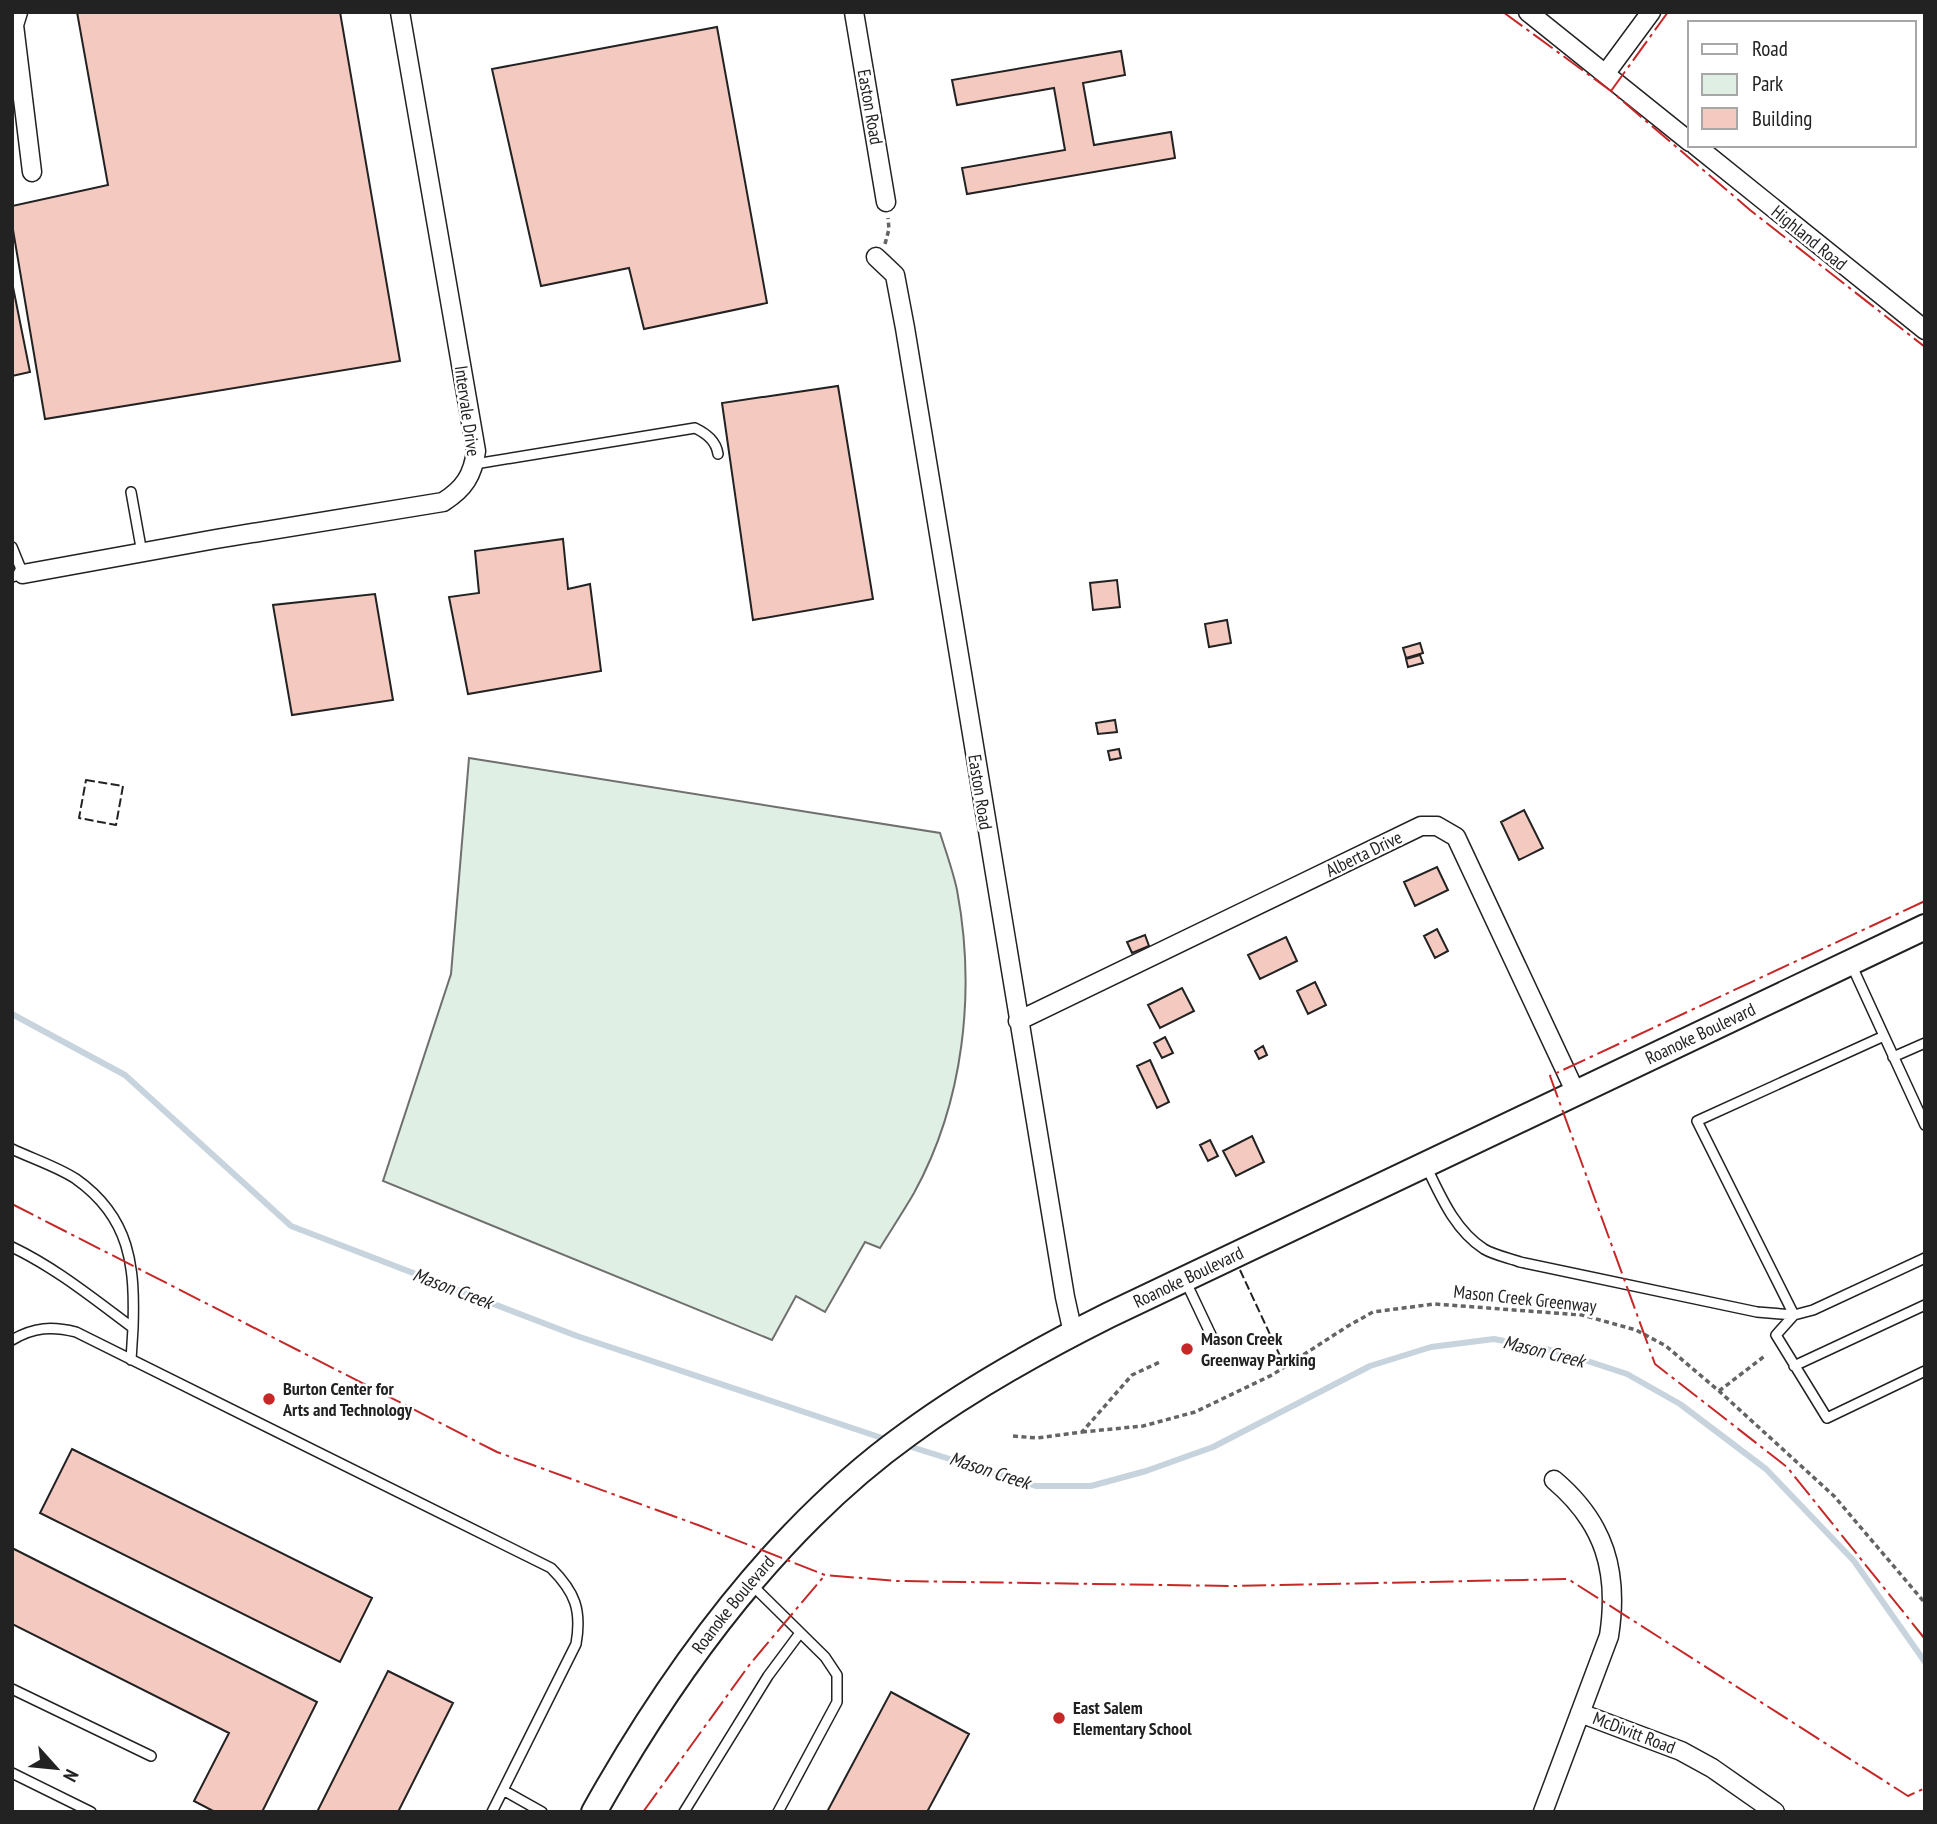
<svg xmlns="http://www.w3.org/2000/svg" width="1937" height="1824" viewBox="0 0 1937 1824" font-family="'PT Sans Narrow',sans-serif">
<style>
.green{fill:#e0efe3;stroke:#6f6f6f;stroke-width:2}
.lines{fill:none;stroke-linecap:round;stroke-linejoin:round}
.stream{stroke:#c7d3dd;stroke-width:6}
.building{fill:#f3c9c0;stroke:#222;stroke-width:2}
.service-casing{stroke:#222;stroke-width:12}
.minor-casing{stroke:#222;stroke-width:21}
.secondary-casing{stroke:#222;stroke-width:28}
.path{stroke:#646464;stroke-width:3.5;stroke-dasharray:5 3.5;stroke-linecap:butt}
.service{stroke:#fff;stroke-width:9}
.minor{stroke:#fff;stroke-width:18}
.secondary{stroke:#fff;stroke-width:24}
.fence{stroke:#222;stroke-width:2;stroke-dasharray:9 3.5;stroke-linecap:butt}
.power{stroke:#c62828;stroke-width:2;stroke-dasharray:24 5 3.5 5;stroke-linecap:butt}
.poi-dot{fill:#c62828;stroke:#fff;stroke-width:2.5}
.labels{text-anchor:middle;stroke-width:5;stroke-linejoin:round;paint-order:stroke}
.street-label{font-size:18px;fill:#222;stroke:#fff}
.poi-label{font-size:18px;font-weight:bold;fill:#222;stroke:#fff;text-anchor:start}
.water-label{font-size:19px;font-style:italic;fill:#222;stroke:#fff}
</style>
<rect width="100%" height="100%" fill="#fff"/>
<path class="green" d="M469 758 940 833C946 852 953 871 957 890 976 991 964 1102 914 1193 903 1212 891 1230 880 1248L865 1242 825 1312 796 1296 772 1340 383 1181 451 974Z"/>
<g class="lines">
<path class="stream" d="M12 1014 125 1075 291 1226 577 1336 888 1440
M905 1445 1036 1486H1091L1146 1471 1213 1447 1370 1366 1431 1347 1494 1339 1560 1352 1627 1374 1680 1404 1766 1469 1854 1561 1925 1662"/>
</g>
<path class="building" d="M77 12H340L400 361 45 419 12 224V206L108 185Z
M717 27 767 303 644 329 629 268 541 286 492 69Z
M1121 51 1125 75 1083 83 1094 145 1171 132 1175 158 967 194 962 168 1065 150 1054 88 957 105 952 80Z
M12 282 30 372 12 376Z
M838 386 873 599 753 620 722 403Z
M563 539 568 589 590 584 601 671 468 694 449 597 479 593 475 551Z
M1117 580 1120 607 1093 610 1090 583Z
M375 594 393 700 292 715 273 605Z
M1227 620 1231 643 1209 647 1205 624Z
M1420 643 1423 653 1406 658 1403 648Z
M1420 655 1423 663 1408 667 1406 659Z
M1115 720 1117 732 1098 734 1096 723Z
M1119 749 1121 758 1110 760 1108 751Z
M1524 810 1543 848 1519 860 1501 822Z
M1437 867 1448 890 1415 906 1404 882Z
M1437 929 1448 951 1435 958 1424 936Z
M1145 935 1149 946 1132 953 1127 942Z
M1286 937 1297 961 1260 979 1248 955Z
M1315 982 1326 1005 1308 1014 1297 991Z
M1182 988 1194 1011 1160 1028 1148 1005Z
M1165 1037 1173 1053 1162 1058 1154 1043Z
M1263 1046 1267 1055 1259 1059 1255 1051Z
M1150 1060 1169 1102 1157 1108 1137 1066Z
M1252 1136 1264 1162 1236 1176 1223 1151Z
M1210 1140 1218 1156 1208 1161 1200 1145Z
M72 1449 372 1598 340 1662 40 1513Z
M12 1548 317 1702 262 1812H215L194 1801 229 1733 12 1624Z
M388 1671 453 1703 398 1812H317Z
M891 1692 969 1734 927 1812H827Z"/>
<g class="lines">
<g class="service-casing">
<path id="service" d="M475 464 695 428C707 434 716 441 718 454
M131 492 142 553
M12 547 23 574 12 577
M1851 964 1925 1125
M1884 1036 1697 1121 1794 1315 1776 1335 1827 1418 1925 1371
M1893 1057 1925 1043
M12 1149C33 1159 58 1167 76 1179 131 1218 135 1267 133 1328
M1427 1168C1441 1197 1455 1230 1484 1249 1494 1255 1509 1258 1520 1262L1757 1312 1794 1315 1813 1310 1925 1258
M12 1247C56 1268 94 1299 133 1328L131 1360
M1185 1280 1212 1337
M12 1340C34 1327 52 1326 76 1332L551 1568C575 1592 582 1610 576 1644L492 1812
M1794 1366 1925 1305
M753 1586 825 1657 837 1675V1702L778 1812
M12 1689 151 1756
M12 1773 91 1812
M503 1790 542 1812
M684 1812 768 1676 800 1633"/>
</g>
<g class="minor-casing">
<path id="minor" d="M18 12 14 25 32 172
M854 12 886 202
M1528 12 1690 142
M1606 73 1651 12
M1695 145 1925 330
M876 257 895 275 905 328 1065 1297 1073 1333
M23 574 216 539 443 502C464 489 473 475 476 451L400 12
M1018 1021 1421 826H1437L1456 837 1576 1093
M1580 1713 1681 1751 1712 1768 1775 1812
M1543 1812 1609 1636C1619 1572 1605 1523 1554 1480"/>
</g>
<g class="secondary-casing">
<g id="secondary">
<path id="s1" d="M594 1812C673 1671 776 1529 908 1434 972 1387 1039 1350 1109 1315L1925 927"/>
</g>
</g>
<path class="path" d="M885 244 889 229 888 218
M1719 1391 1766 1355
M1082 1432 1143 1426 1195 1412 1272 1375 1348 1326 1373 1312 1434 1304 1582 1315 1636 1330 1666 1346 1719 1391 1834 1496 1925 1603
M1013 1436 1037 1438 1082 1432 1132 1375 1162 1361"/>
<use href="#service" class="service"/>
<use href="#minor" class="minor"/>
<use href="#secondary" class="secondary"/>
<path class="fence" d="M86 780 123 786 116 825 79 818Z
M1240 1270 1281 1358"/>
<path class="power" d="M1503 12 1611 91 1750 210 1925 347
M1611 91 1668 12
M1925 901 1550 1076 1655 1364 1787 1467 1925 1639
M12 1204 497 1452 698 1525 825 1575 897 1581 1233 1586 1568 1579 1908 1796 1925 1788
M643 1812 750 1664 825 1575"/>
</g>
<g class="poi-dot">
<circle cx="1187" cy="1349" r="7"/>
<circle cx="269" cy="1399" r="7"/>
<circle cx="1059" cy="1718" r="7"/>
</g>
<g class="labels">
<g class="street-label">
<text transform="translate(870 107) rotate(80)" y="6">Easton Road</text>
<text transform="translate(1809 238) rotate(39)" y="6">Highland Road</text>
<text transform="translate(467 411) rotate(82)" y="6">Intervale Drive</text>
<text transform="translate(980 792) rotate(81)" y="6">Easton Road</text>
<text transform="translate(1364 854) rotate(-26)" y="6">Alberta Drive</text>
<text dy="6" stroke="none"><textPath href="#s1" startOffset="1384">Roanoke Boulevard</textPath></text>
<text dy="6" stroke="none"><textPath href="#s1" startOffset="817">Roanoke Boulevard</textPath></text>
<text transform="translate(1525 1299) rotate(6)" y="6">Mason Creek Greenway</text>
<text dy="6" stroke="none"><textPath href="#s1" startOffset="250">Roanoke Boulevard</textPath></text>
<text transform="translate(1634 1733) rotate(21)" y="6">McDivitt Road</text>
</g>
<g class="poi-label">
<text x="1201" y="1345">Mason Creek<tspan x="1201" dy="21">Greenway Parking</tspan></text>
<text x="283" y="1395">Burton Center for<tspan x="283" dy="21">Arts and Technology</tspan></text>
<text x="1073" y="1714">East Salem<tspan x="1073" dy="21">Elementary School</tspan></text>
</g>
<g class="water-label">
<text transform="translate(453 1288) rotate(21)" y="7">Mason Creek</text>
<text transform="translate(1544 1351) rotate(14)" y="7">Mason Creek</text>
<text transform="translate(990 1470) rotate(18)" y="7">Mason Creek</text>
</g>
</g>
<rect width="1937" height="1824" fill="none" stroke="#222222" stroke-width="28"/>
<rect x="1688" y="21" width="228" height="126" fill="#ffffff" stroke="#a7a7a7" stroke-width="2"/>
<rect x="1702" y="44" width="35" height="10" fill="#ffffff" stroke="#a7a7a7" stroke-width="2"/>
<text x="1752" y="56" font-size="21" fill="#222222">Road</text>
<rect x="1702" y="74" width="35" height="21" fill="#e0efe3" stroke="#a7a7a7" stroke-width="2"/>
<text x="1752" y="91" font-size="21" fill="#222222">Park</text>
<rect x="1702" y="108" width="35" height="21" fill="#f3c9c0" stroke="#a7a7a7" stroke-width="2"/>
<text x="1752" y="126" font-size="21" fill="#222222">Building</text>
<g transform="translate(56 1768) rotate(117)" stroke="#ffffff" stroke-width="5" paint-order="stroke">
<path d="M0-5L12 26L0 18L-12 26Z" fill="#222222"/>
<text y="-10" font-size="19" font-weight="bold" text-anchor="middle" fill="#222222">N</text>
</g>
</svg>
